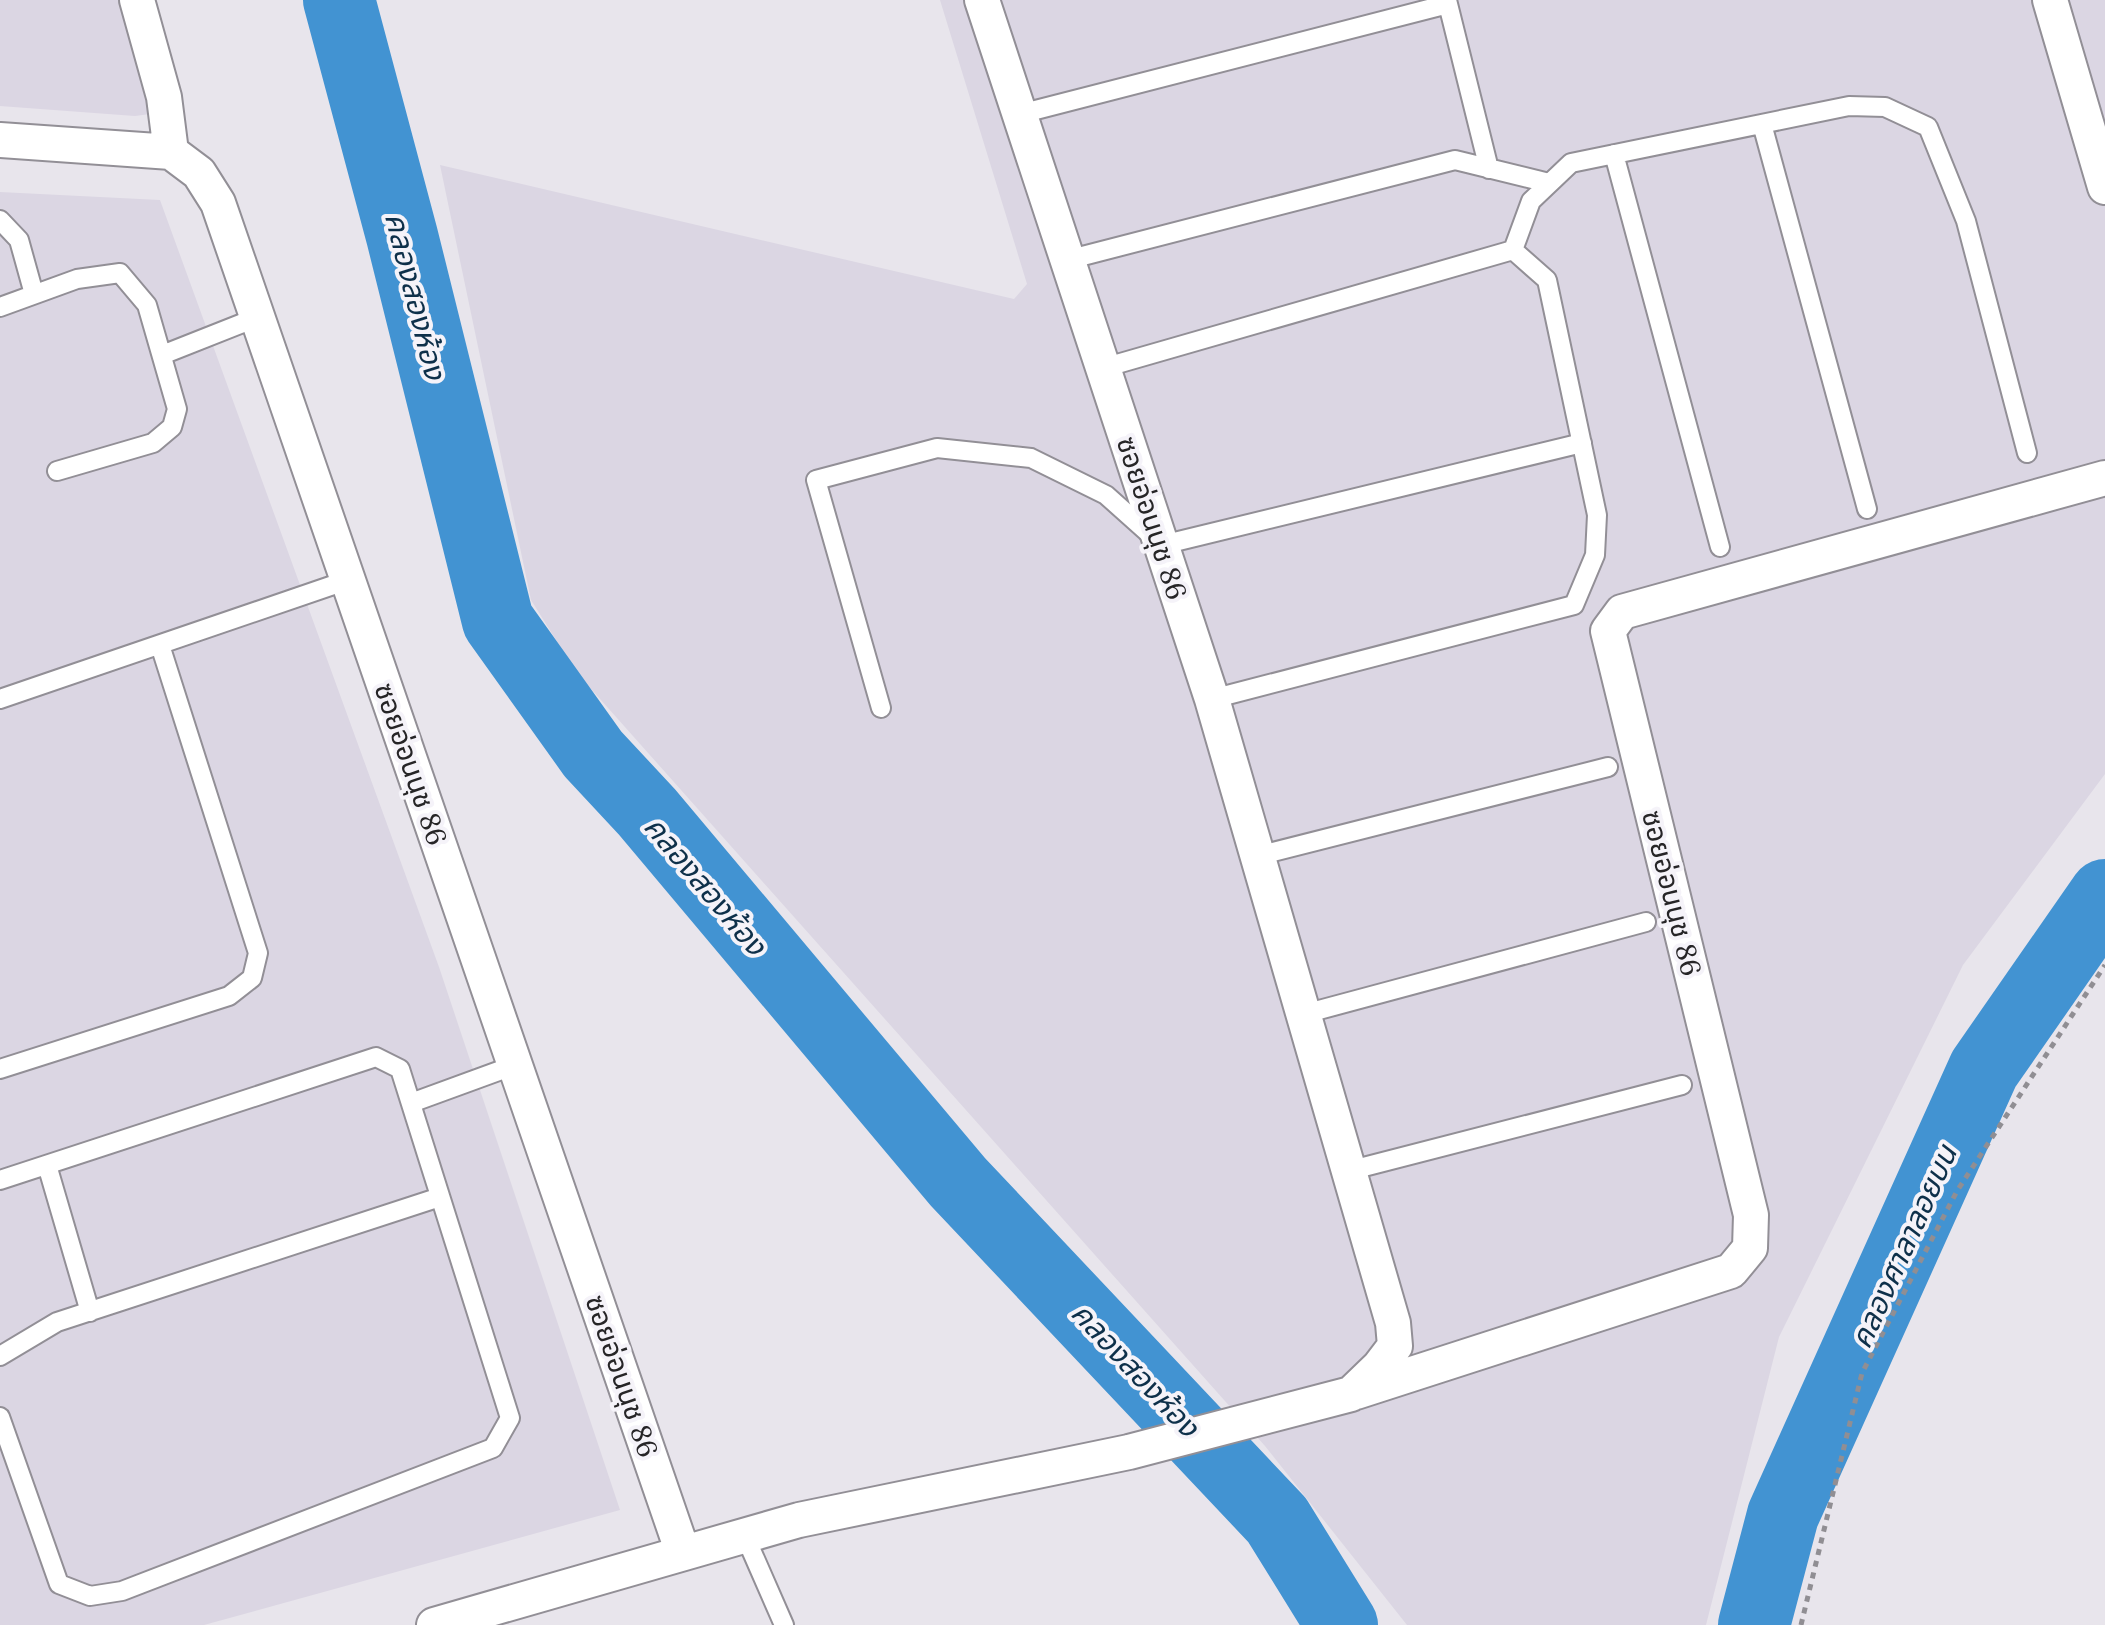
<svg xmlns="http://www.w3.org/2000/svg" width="2105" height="1625" viewBox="0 0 2105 1625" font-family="Lora,'Noto Sans Thai',serif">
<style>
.built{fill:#dbd6e3}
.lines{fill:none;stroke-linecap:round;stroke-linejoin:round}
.river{stroke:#4293d2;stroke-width:72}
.service-casing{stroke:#928f96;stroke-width:22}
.minor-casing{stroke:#928f96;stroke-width:38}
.path{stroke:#908e93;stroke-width:5;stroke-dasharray:6 6;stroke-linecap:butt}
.service{stroke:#fff;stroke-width:18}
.minor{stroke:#fff;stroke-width:34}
.labels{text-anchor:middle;stroke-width:8;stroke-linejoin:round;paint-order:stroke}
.street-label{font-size:28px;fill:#262527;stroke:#f5f3f9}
.water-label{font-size:30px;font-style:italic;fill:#0e304a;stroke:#f5f3f9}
</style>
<rect width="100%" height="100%" fill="#e8e5ec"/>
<path class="built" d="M0 0H118L151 89 150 114 135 116 0 106Z
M940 0H2105V774L1963 965 1779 1337 1706 1625H1407L1265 1446 576 672 531 600 440 165 1014 299 1027 284Z
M0 192 160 200 439 967 620 1510 204 1625H0Z"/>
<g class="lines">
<path class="river" d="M339 0 402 236 498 621 593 754 647 812 958 1182 1277 1520 1342 1625
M1754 1625 1783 1515 1984 1069 2105 895"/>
<g class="service-casing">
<path id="service" d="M1447 0 1489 169
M1020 114 1448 4
M1762 124 1867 509
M1614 154 1720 547
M0 220 19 240 34 294
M1513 250 1531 201 1571 163 1849 106 1885 107 1928 127 1966 221 2027 453
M1067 260 1455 160 1549 183
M0 307 77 279 120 273 147 305 177 409 172 427 153 443 57 471
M162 355 258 317
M1103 368 1513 250 1547 280 1597 515 1595 555 1574 605 1212 699
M0 699 348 580
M881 708 816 480 937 448 1031 458 1106 495 1162 545 1582 443
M1257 856 1608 767
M1304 1014 1646 922
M0 1069 229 996 252 978 258 953 160 645
M411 1103 515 1065
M47 1165 90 1312
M1348 1171 1682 1085
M0 1180 376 1057 400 1069 510 1418 493 1448 122 1591 90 1596 59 1584 0 1417
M0 1356 57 1322 440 1197
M745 1536 784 1625"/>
</g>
<g class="minor-casing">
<path id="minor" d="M137 0 164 97 171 152
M2050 0 2105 187
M0 140 171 152 199 173 218 203 683 1553
M1356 1392 1731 1271 1750 1248 1751 1215 1608 631 1622 612 2105 478
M434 1625 799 1520 1129 1452 1351 1394 1379 1367 1395 1346 1393 1323 1212 699 982 0"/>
</g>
<path class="path" d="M1801 1625 1862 1373 1957 1191 2105 965"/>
<use href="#service" class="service"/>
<use href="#minor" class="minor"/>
</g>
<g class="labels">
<g class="street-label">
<text transform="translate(1152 518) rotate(72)" y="10">ซอยอ่อนนุช 86</text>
<text transform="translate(411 764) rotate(71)" y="10">ซอยอ่อนนุช 86</text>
<text transform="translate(1672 893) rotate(76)" y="10">ซอยอ่อนนุช 86</text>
<text transform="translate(622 1376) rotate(71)" y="10">ซอยอ่อนนุช 86</text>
</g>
<g class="water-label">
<text transform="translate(415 296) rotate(76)" y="10">คลองสองห้อง</text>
<text transform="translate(705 886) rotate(50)" y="10">คลองสองห้อง</text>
<text transform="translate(1904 1247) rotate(-66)" y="10">คลองศาลาลอยบน</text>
<text transform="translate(1135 1370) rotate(47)" y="10">คลองสองห้อง</text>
</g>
</g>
</svg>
